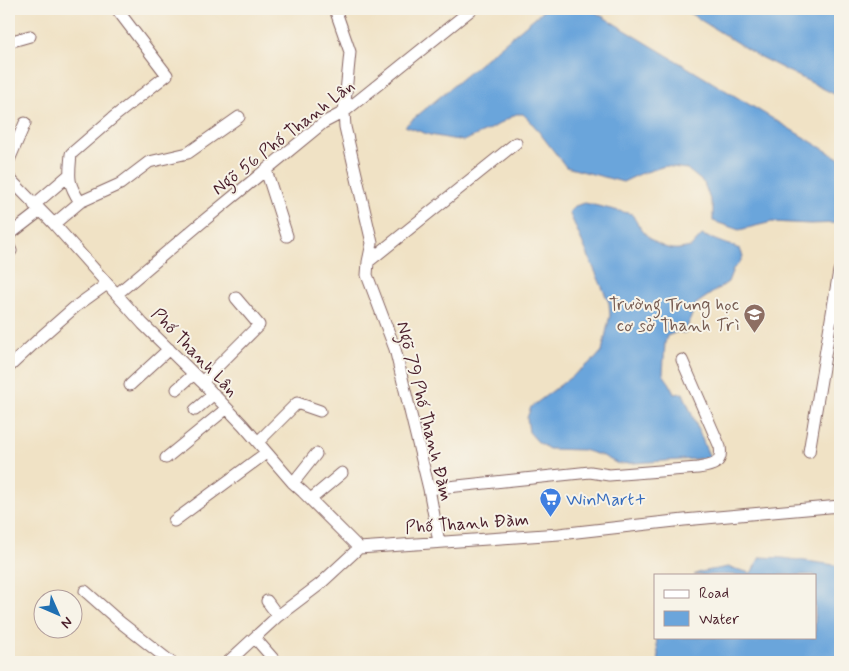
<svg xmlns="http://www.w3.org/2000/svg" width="849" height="671" font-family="Mynerve,sans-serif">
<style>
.water{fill:#6ba5db;stroke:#5a6283}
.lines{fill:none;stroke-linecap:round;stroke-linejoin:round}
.minor-casing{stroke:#846361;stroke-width:13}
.minor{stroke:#fff;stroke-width:11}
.labels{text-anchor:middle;stroke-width:4;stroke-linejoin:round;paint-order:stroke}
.street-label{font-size:18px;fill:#4a1f2b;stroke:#f7f3e8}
.education-label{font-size:18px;fill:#785e54;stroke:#f7f3e8;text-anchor:end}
.shop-label{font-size:18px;fill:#366cbe;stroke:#f7f3e8;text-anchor:start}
</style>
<rect width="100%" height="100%" fill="#f7f3e8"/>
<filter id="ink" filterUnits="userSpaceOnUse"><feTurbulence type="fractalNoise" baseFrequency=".02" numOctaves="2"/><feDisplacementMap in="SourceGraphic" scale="10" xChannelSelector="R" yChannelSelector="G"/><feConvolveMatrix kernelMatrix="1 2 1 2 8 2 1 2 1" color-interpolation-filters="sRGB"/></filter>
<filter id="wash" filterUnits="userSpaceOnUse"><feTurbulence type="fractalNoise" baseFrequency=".0096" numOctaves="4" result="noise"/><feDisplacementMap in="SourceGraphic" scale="20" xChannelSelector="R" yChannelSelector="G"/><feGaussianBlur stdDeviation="1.12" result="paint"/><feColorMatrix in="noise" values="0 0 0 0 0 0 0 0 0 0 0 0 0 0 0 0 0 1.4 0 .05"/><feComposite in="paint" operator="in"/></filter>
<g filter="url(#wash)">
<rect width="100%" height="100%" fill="#f0e2c5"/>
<!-- water -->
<path class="water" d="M545,9H590L840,159V223L810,224L772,222L739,230L713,221V208L704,183L687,169L665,166L640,174L623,182L566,167L532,123L523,114H516L489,130L463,141L430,135L405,126Z
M683,9H840V97L758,56Z
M585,203L632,214C640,230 653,246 672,249C678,250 685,248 691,247L702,235L740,249L743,256L740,262L733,269L728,282L696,304L685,333L677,332L667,336L665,343L663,374L670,384L674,394L683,393L710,458L618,464L603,456L583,450L549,449L538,442L529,432L527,418L531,407L595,359L602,351L610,315L609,303L569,212L575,206Z
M760,557L783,558L835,565L840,567V662H659L656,637H815V575H694L700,572L728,567L751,573Z"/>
</g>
<g filter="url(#ink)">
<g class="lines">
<defs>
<path id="minor" d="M335,9L350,52L344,112L345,127L372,243L368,262L367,275L395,349L429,489L439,542
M9,42L30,36
M9,160L25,123
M266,170L287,236
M9,178L54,224L143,324L202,382L243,425L293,483L303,492L359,548
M80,202C67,182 69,177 71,154L115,116L167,75L119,12L122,9
M34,205L69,175
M54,224L80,202L120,184L149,162L188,153L239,117
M9,235L40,211
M9,247L11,251
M368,262L516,143
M117,294L201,223L323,123L344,112L472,9
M9,367L42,336L75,307L107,284
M202,382L259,325L236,298
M130,385L169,349
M177,389L194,374
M195,410L214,394
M258,442L297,403L320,411
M809,452L839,271L840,272
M166,458L226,409
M293,483L316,454
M429,489L590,472L609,475L698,468C712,466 723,464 720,447L682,360
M311,499L342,473
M174,521L266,453
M85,591L120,622L171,662
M267,601L278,616
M255,638L276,662
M228,662L278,616L319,585L359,548L559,534L684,520L840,506"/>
</defs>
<!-- minor casing -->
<use href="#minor" class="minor-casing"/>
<!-- minor -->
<use href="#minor" class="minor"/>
</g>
</g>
<!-- icons -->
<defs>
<symbol id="school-pin" viewBox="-11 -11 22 30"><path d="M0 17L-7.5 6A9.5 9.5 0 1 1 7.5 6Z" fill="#8d6e63" stroke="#f7f3e8"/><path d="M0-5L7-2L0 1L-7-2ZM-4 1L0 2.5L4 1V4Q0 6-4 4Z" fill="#fff"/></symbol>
<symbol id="supermarket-pin" viewBox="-11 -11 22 30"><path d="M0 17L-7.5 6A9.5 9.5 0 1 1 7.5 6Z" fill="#3f7fe0" stroke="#f7f3e8"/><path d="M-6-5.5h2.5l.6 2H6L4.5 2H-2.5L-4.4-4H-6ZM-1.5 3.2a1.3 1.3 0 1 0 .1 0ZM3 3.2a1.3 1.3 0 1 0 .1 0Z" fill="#fff"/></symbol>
</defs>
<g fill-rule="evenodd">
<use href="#school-pin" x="742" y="302" width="25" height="34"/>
<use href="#supermarket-pin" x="538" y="486" width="25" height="34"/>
</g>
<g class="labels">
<!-- street labels -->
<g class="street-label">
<text transform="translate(283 137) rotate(-38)" y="6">Ngõ 56 Phố Thanh Lân</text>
<text transform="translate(195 352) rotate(46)" y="6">Phố Thanh Lân</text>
<text transform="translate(425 411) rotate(76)" y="6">Ngõ 79 Phố Thanh Đàm</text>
<text transform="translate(467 523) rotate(-4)" y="6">Phố Thanh Đàm</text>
</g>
<!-- education labels -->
<g class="education-label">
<text x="739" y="310">Trường Trung học<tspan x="739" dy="21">cơ sở Thanh Trì</tspan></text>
</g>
<!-- shop labels -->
<g class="shop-label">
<text x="566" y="505">WinMart+</text>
</g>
</g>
<!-- margin -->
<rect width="849" height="671" fill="none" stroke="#f7f3e8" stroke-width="30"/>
<!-- legend -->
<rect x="654" y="574" width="162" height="65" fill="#f7f3e8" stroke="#b29e9c"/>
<rect x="664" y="590" width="25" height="8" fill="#ffffff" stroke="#b29e9c"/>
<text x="699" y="598" font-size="15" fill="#4a1f2b">Road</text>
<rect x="664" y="611" width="25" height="15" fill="#6ba5db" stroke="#b29e9c"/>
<text x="699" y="624" font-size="15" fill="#4a1f2b">Water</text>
<!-- north arrow -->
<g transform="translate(58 614) rotate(135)"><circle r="24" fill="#f7f3e8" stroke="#b29e9c"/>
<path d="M0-4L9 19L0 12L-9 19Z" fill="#1f6fb2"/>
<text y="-8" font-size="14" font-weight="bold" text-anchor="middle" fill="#4a1f2b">N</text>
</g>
</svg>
